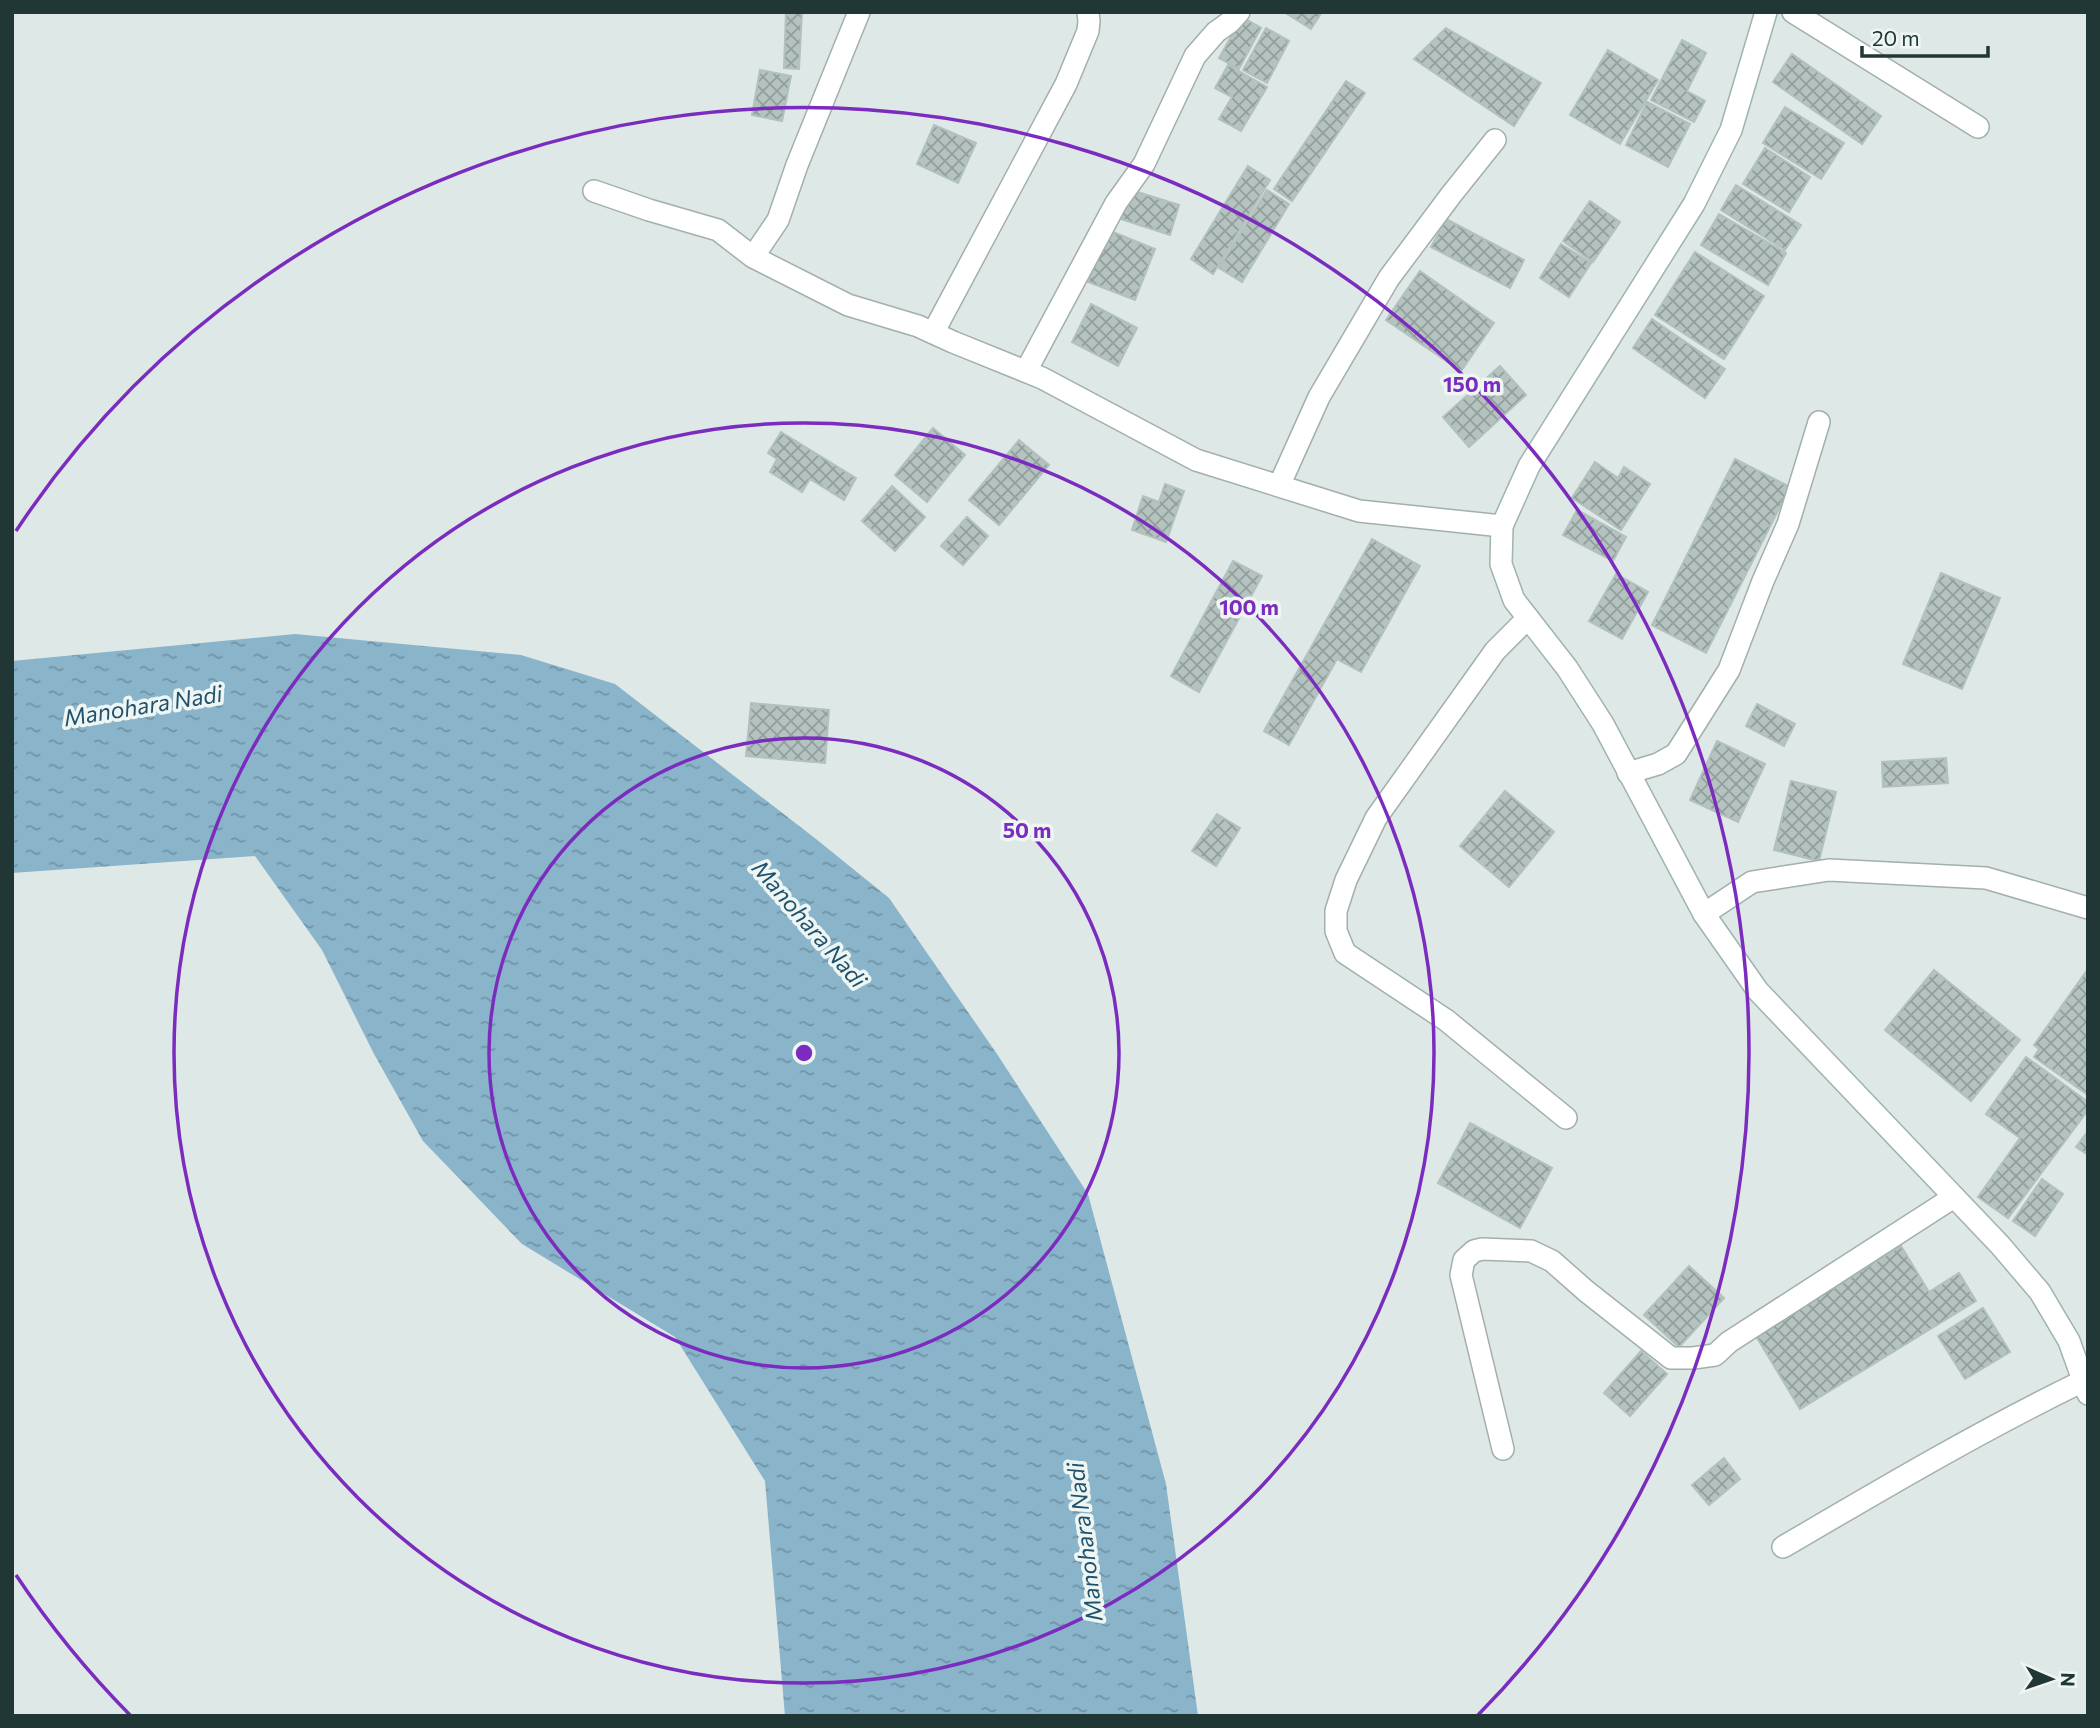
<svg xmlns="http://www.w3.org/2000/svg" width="2100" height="1728" font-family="Commissioner,sans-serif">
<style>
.water{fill:url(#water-ripples)}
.building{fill:url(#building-cross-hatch);stroke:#b2c1be;stroke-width:2}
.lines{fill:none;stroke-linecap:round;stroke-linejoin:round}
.lane-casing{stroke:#a2afad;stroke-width:24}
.street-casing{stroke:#a2afad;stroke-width:24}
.secondary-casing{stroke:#9fb3b0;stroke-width:24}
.lane{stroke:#fff;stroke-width:21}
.street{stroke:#fff;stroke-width:21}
.secondary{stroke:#fff;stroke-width:21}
.ring{fill:none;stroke:#7b2cbf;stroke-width:3.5}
.labels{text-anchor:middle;stroke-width:7;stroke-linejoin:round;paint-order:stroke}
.water-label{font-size:23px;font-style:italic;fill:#21526d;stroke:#eef6f3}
.centre{fill:#7b2cbf;stroke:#eef6f3;stroke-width:3.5}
.ring-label{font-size:21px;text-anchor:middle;font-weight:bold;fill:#7b2cbf;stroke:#eef6f3;stroke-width:7;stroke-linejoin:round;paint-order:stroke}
</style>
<defs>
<pattern id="water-ripples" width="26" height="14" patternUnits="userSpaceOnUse" patternTransform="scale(1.75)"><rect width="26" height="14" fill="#8ab4ca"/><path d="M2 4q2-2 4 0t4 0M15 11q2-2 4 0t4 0" fill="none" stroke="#7093a5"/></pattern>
<pattern id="building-cross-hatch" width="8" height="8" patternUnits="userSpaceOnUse" patternTransform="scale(1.75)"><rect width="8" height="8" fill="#b4c3bf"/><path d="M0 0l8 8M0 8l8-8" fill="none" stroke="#929f9c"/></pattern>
</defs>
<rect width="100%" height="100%" fill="#dee8e6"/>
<!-- water -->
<path class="water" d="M295,634L521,655L615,684L816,839L889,898L997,1054L1088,1194L1166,1484L1198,1716H785L765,1481L675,1337L522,1244L423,1141L374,1054L322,950L255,856L12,873V661Z"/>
<!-- building -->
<path class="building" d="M786,12H802L799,69L784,68Z
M1284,12H1322L1311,29Z
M1242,17L1261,28L1239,69L1219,58Z
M1266,28L1289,41L1267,83L1243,70Z
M1446,28L1541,83L1514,126L1414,59Z
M1682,40L1706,53L1687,91L1705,101L1694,122L1651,100Z
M1608,50L1658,80L1620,144L1570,115Z
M1792,54L1881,116L1862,144L1773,82Z
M1228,65L1267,87L1241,131L1219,119L1232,97L1215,88Z
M760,70L791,76L782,121L752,115Z
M1346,81L1365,93L1292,201L1274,189Z
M1647,102L1690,124L1668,167L1626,145Z
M1785,107L1844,143L1821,179L1763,143Z
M934,125L976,143L958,183L917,164Z
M1765,148L1810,177L1789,212L1743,184Z
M1248,166L1270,180L1213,274L1191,259Z
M1736,185L1801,225L1785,250L1721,210Z
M1128,189L1179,205L1170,235L1118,218Z
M1267,190L1289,204L1242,282L1219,268Z
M1590,201L1620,222L1593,262L1563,241Z
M1719,214L1786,253L1768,285L1701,245Z
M1446,219L1524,260L1510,288L1431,247Z
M1108,230L1155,249L1135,300L1088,282Z
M1561,244L1591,263L1569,297L1540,278Z
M1695,252L1764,296L1724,359L1655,315Z
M1420,271L1494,323L1461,371L1386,320Z
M1091,304L1137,328L1118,366L1072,342Z
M1652,319L1725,369L1705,398L1633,348Z
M1500,366L1526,395L1469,447L1443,417Z
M933,428L965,455L927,502L895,475Z
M781,432L856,478L844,500L810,479L802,492L770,472L777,459L768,453Z
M1019,440L1049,465L999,525L969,500Z
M1735,459L1790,487L1706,653L1652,625Z
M1595,462L1618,478L1624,467L1650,484L1621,530L1572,498Z
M1165,484L1184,491L1166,542L1132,530L1143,496L1159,502Z
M892,486L925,517L895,551L862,521Z
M1577,510L1626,537L1613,561L1563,535Z
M967,517L988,536L963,565L941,546Z
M1372,539L1420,566L1361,672L1337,659L1289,745L1264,731Z
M1233,561L1262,576L1199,692L1171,676Z
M1941,573L2000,598L1962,689L1903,664Z
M1616,574L1648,592L1622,639L1589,621Z
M751,703L829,710L825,763L746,756Z
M1757,704L1795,724L1784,746L1746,726Z
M1717,741L1765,764L1738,822L1690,800Z
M1946,758L1948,783L1883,787L1882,762Z
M1791,781L1836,792L1819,861L1774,850Z
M1505,791L1554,832L1509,887L1460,846Z
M1217,814L1240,828L1216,866L1192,851Z
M2088,969V1095L2034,1057L2039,1049L2034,1045Z
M1934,970L2020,1040L1971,1101L1885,1030Z
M2026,1057L2088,1102V1110L2008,1218L1978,1197L2020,1138L1986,1114Z
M1470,1123L1552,1168L1520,1228L1438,1183Z
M2088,1131V1155L2076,1147Z
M2042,1179L2063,1194L2035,1236L2013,1221Z
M1901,1246L1929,1292L1959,1273L1976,1301L1800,1409L1756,1336Z
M1689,1266L1724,1298L1679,1347L1644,1315Z
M1983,1308L2010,1352L1965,1379L1938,1336Z
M1641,1351L1667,1374L1630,1416L1604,1393Z
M1724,1458L1740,1479L1709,1505L1692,1485Z"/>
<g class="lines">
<defs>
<path id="lane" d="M1528,618L1495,651L1376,818L1346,880L1336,911V931L1345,953L1446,1020L1566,1118
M1628,773L1658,764L1676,754L1729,670L1763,581L1788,524L1819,422
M1503,1449L1461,1275L1464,1260L1474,1251L1482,1249L1531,1251L1552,1261L1586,1291L1671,1358H1693L1715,1355L1729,1342L1954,1197
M1783,1547C1882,1489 1980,1431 2083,1381"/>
<path id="street" d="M1793,12L1978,127
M594,191L649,210L718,230L753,257L848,305L918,326L953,342L1042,378L1196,460L1359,511L1502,526
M753,257L778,220L797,165L859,12
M933,333L1066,84L1088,31L1089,21L1088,12
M1026,371L1116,203L1144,164L1195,56L1216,32L1230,22L1239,12
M1279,486L1319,397L1389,278L1451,195L1495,140
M1704,914L1752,882L1829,870L1986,878L2088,908"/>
<path id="secondary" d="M1766,12L1731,130L1694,204L1529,466L1502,526L1501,564L1514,600L1567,668L1603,724L1704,914L1758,991L2000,1245L2040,1292L2069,1341L2088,1394"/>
</defs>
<!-- lane casing -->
<use href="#lane" class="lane-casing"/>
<!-- street casing -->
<use href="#street" class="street-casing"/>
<!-- secondary casing -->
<use href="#secondary" class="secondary-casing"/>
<!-- lane -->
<use href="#lane" class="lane"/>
<!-- street -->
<use href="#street" class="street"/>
<!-- secondary -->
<use href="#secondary" class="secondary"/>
</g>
<!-- distance rings -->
<g class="ring">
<circle cx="804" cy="1053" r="315"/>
<circle cx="804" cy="1053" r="630"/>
<path d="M130 1715A945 945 0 0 1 16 1575M16 531A945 945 0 1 1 1478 1715"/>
</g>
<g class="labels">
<!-- water labels -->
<g class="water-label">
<text transform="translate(143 706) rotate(-9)" y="8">Manohara Nadi</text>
<text transform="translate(809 924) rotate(49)" y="8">Manohara Nadi</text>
<text transform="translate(1085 1542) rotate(-97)" y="8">Manohara Nadi</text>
</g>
</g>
<circle cx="804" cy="1053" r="10" class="centre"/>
<g class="ring-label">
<text x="1472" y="392">150 m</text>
<text x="1249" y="615">100 m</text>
<text x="1027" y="838">50 m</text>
</g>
<!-- border -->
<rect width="2100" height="1728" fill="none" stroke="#213735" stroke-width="28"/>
<!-- north arrow -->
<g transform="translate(2051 1679) rotate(92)" stroke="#eef6f3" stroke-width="5" paint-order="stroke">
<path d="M0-5L12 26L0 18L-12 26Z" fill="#213735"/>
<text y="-10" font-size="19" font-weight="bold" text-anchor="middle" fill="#213735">N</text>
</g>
<!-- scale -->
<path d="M1862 46v10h126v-10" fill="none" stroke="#213735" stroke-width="3.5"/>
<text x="1872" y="46" font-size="21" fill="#213735" stroke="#eef6f3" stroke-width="5" paint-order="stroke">20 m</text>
</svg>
